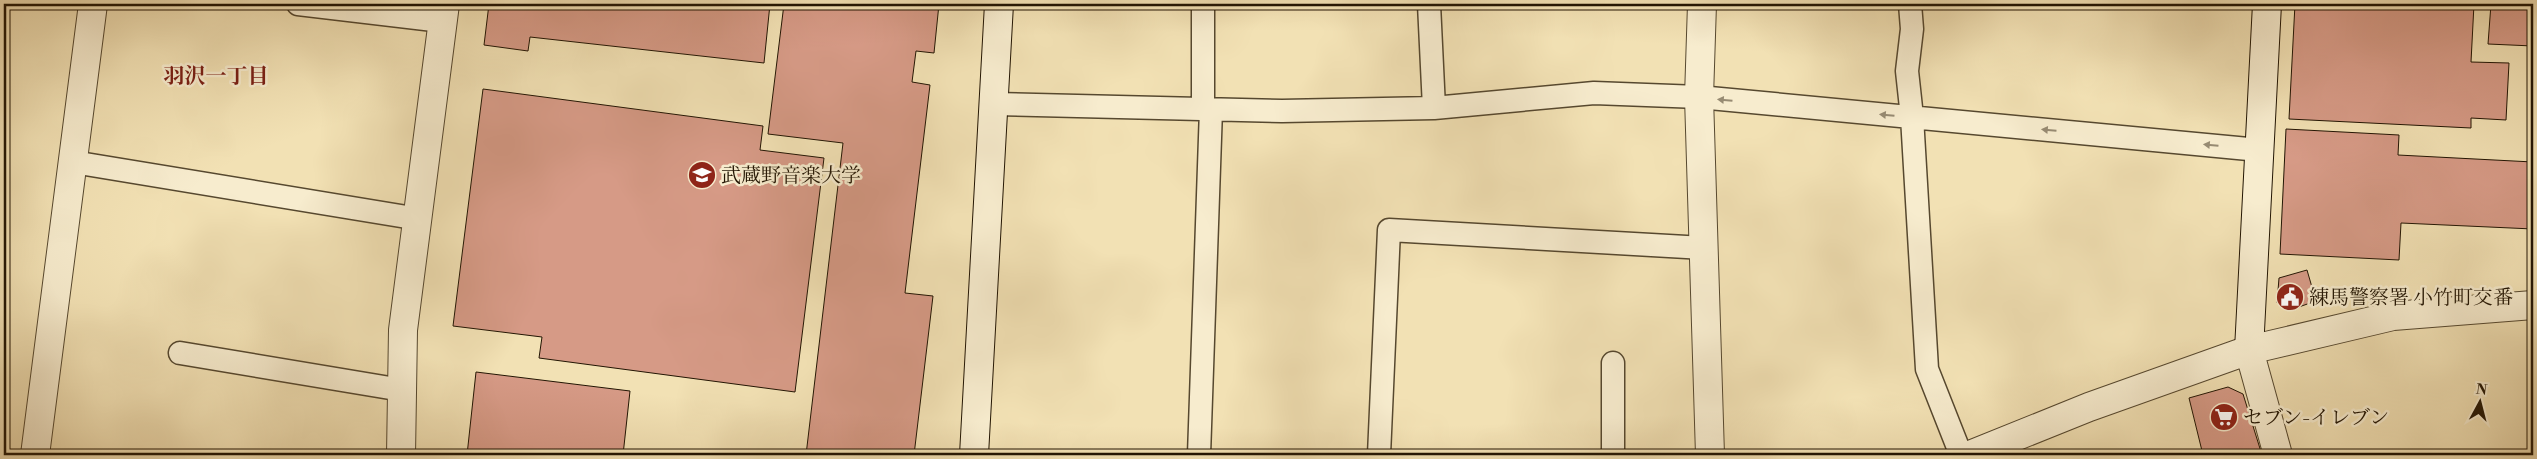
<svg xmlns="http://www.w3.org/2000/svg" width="2537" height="459" font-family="'Libre Bodoni','Noto Serif JP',serif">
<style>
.building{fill:#d69a86;stroke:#221503}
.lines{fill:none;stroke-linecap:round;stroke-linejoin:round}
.lane-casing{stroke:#56482f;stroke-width:25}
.street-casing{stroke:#56482f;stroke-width:30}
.secondary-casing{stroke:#221503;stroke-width:30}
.lane{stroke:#f7ecce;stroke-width:22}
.street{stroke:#f7ecce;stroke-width:28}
.secondary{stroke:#f7ecce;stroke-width:28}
.oneway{fill:#978b73}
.labels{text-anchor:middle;stroke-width:5;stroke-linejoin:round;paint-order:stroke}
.poi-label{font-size:20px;fill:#221503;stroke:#f7ecce;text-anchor:start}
.neighbourhood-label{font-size:21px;font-weight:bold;fill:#7a1f14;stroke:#f7ecce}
</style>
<rect width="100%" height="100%" fill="#f2e1b4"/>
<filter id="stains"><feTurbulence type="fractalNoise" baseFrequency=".004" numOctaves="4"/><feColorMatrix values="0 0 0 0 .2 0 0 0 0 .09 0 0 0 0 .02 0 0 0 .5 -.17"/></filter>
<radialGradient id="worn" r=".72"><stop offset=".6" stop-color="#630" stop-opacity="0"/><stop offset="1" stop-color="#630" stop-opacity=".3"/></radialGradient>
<!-- building -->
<path class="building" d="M489,4H770L764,63L530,37L528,51L484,45Z
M784,4H939L934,53L916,51L912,82L930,85L905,293L933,296L914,455H806L843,143L768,134Z
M2295,4H2474L2471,62L2509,63L2506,120L2471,118V128L2289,119Z
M2491,4H2533V46L2488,44Z
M483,89L763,126L760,150L824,158L795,392L539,358L542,337L453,326Z
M2286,129L2399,135L2398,155L2533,162V229L2401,223L2399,260L2280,254Z
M2307,270L2316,301L2293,309L2277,303L2279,278Z
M476,372L630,391L623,455H467Z
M2228,387L2243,394L2262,455H2203L2189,398Z"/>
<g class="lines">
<defs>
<path id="lane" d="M298,4L442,21
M1203,4V109
M1429,4L1434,108
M1910,4L1912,29L1907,71L1912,117L1927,369L1961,455
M994,104L1282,111L1434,108L1594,93L1699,97L2259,150
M73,162L419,219
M180,353L402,390
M1613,363V455
M1199,455L1211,109
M1379,455L1389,230L1704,248"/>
<path id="street" d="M1702,4L1699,97L1710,455
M2249,350L2278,455
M35,455L93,4
M401,455L403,330L445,4
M1970,455L2089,407L2249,350L2393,316L2533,305"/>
<path id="secondary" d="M2249,350L2267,4
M974,455L999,4"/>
</defs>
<!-- lane casing -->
<use href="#lane" class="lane-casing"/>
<!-- street casing -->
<use href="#street" class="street-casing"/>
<!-- secondary casing -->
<use href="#secondary" class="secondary-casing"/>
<!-- lane -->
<use href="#lane" class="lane"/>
<!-- street -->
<use href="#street" class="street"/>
<!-- secondary -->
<use href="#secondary" class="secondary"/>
</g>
<!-- one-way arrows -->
<defs><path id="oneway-solid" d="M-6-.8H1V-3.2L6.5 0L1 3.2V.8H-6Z" transform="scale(1.25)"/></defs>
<g class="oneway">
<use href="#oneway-solid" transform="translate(1725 100) rotate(-175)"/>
<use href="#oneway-solid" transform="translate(1887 115) rotate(-175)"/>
<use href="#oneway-solid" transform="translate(2049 130) rotate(-175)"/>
<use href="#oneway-solid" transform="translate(2211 145) rotate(-175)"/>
</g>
<!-- icons -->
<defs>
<symbol id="university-disc" viewBox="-11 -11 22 22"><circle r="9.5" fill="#8f2418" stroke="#f7ecce"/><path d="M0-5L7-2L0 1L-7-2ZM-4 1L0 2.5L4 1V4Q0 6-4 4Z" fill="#fff"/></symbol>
<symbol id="civic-disc" viewBox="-11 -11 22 22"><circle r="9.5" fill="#8f2418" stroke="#f7ecce"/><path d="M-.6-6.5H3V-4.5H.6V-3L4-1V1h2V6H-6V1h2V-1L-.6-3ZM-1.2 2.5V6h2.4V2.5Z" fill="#fff"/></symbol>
<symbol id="supermarket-disc" viewBox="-11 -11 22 22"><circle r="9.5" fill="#8f2418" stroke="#f7ecce"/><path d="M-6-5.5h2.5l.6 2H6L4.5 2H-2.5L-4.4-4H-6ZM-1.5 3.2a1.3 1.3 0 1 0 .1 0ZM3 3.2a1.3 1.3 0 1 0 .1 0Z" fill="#fff"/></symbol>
</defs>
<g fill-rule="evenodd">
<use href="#university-disc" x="686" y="159" width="32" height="32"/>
<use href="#civic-disc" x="2274" y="281" width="32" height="32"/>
<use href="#supermarket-disc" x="2208" y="401" width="32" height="32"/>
</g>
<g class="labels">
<!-- poi labels -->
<g class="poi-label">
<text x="721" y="182">武蔵野音楽大学</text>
<text x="2309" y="304">練馬警察署 小竹町交番</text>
<text x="2243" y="424">セブン-イレブン</text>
</g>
<!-- neighbourhood labels -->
<g class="neighbourhood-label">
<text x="216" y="83">羽沢一丁目</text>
</g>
</g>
<!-- margin -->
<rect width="2537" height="459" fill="none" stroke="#f2e1b4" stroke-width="20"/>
<rect x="5" y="5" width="2527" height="449" fill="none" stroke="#221503" stroke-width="2.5"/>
<rect x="10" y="10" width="2517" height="439" fill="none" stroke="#221503"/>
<!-- north arrow -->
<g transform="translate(2480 402) rotate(7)" stroke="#f7ecce" stroke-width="4" paint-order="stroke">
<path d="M0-4L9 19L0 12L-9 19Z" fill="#221503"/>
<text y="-8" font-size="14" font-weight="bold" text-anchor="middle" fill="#221503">N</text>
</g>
<rect width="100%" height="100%" filter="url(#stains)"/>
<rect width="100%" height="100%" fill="url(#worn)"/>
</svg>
